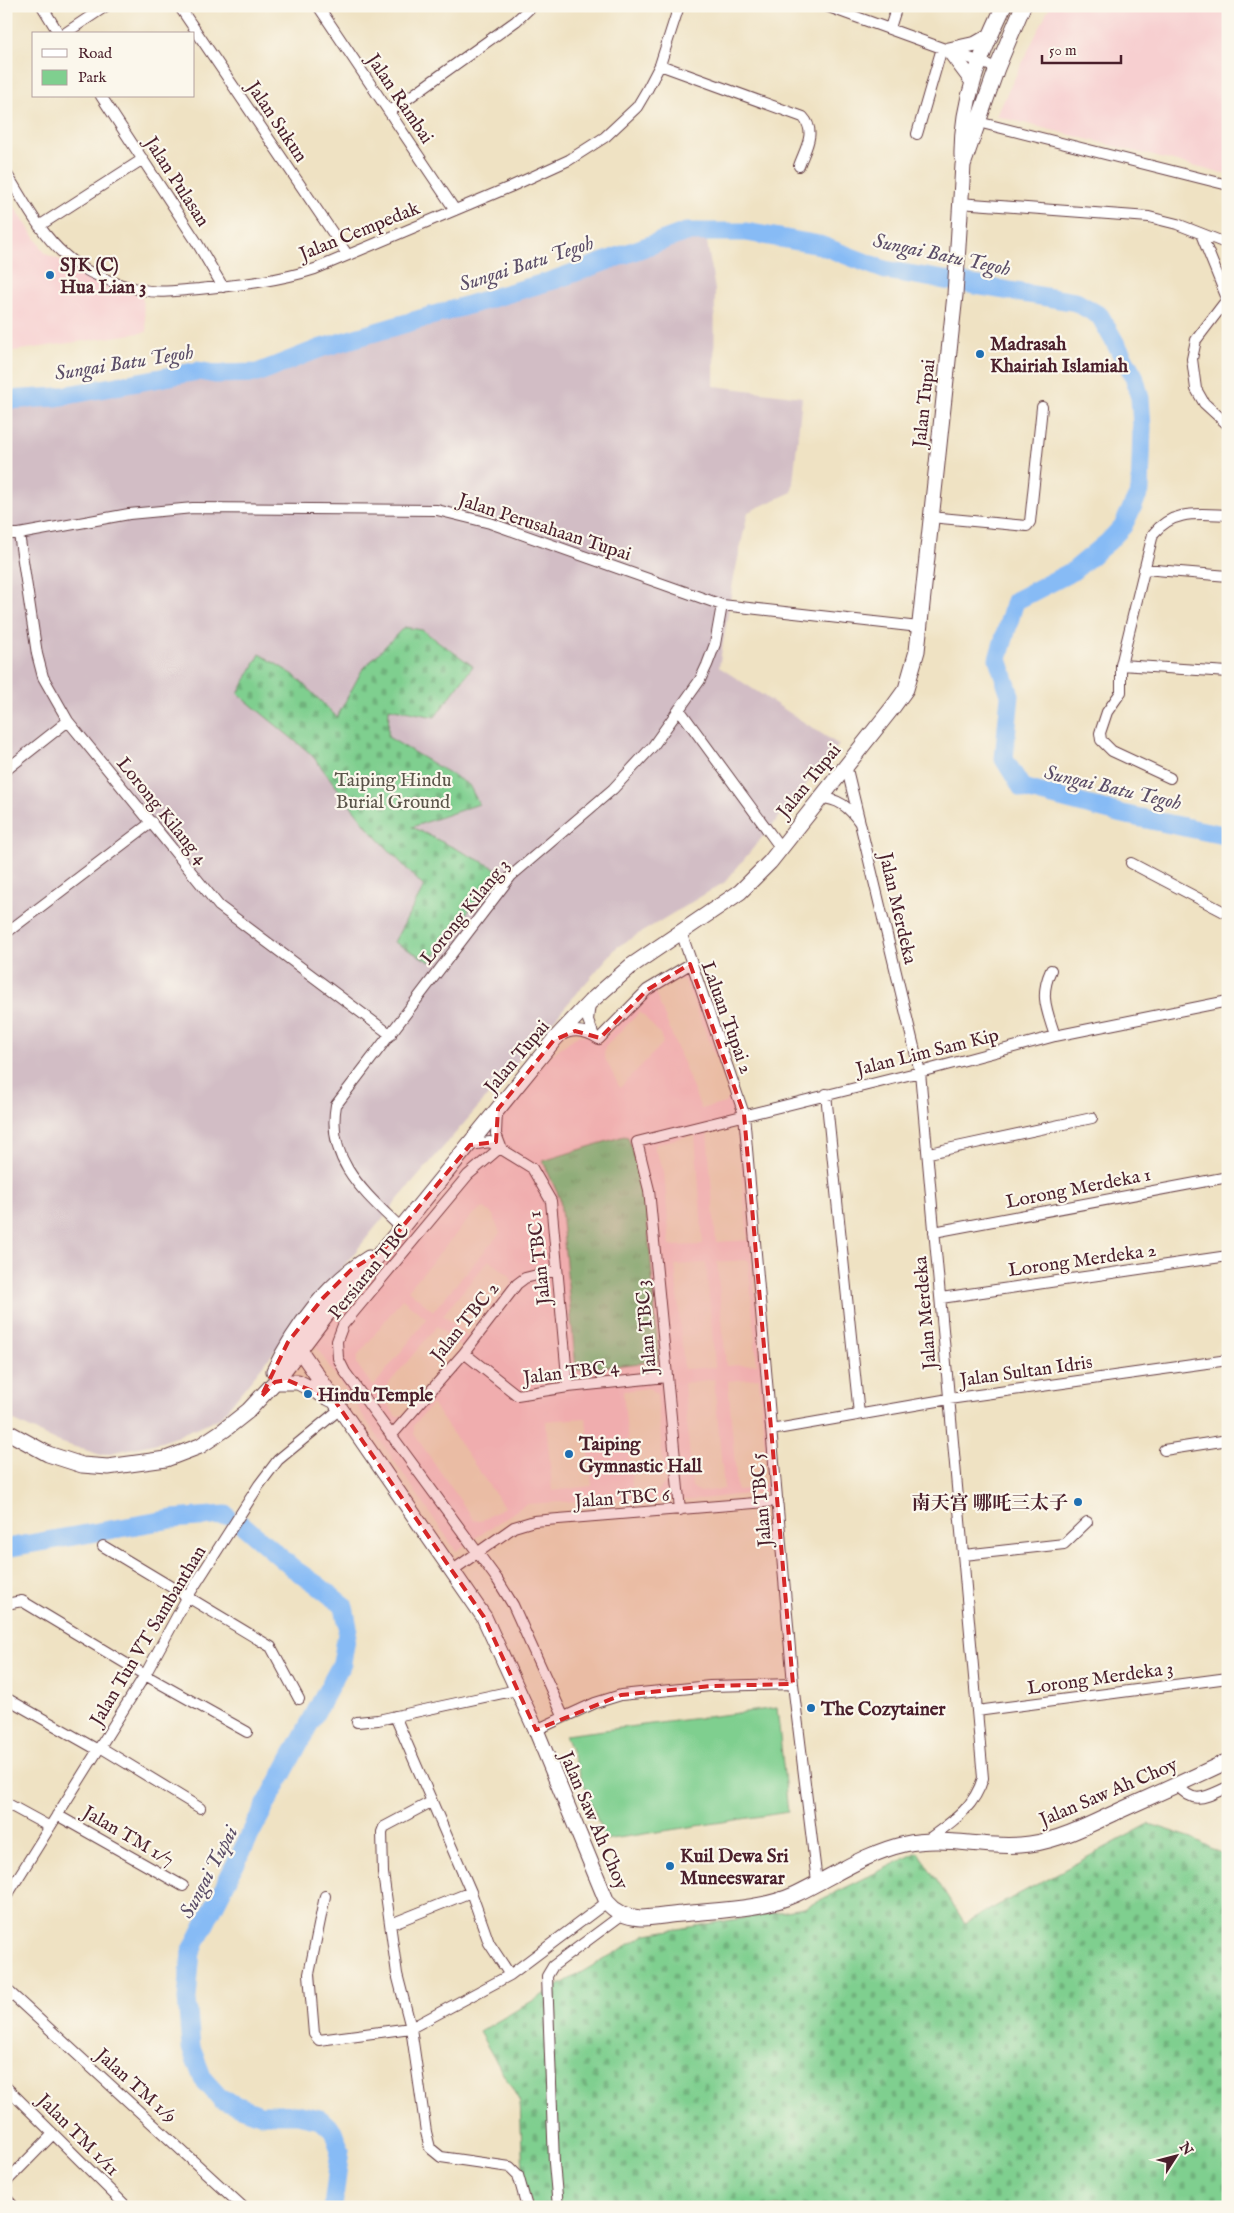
<svg xmlns="http://www.w3.org/2000/svg" width="1234" height="2213" font-family="'IM FELL English','Noto Serif SC',serif">
<style>
.built{fill:#f7cfd0;fill-rule:evenodd}
.industrial{fill:#d2bdc5}
.grass{fill:url(#grass-tufts);stroke:#64775d}
.cemetery{fill:url(#cemetery-stones);stroke:#64775d}
.park{fill:#7fcf8f;stroke:#64775d}
.lines{fill:none;stroke-linecap:round;stroke-linejoin:round}
.river{stroke:#87bbf5;stroke-width:19}
.street-casing{stroke:#633c42;stroke-width:12}
.secondary-casing{stroke:#633c42;stroke-width:17}
.street{stroke:#fff;stroke-width:10}
.secondary{stroke:#fff;stroke-width:15}
.marked{fill:#d62828;fill-opacity:0.2;stroke:#d62828;stroke-width:4;stroke-dasharray:10 6;stroke-linejoin:round}
.poi-dot{fill:#1f6fb2;stroke:#fbf7ec;stroke-width:2}
.labels{text-anchor:middle;stroke-width:4.5;stroke-linejoin:round;paint-order:stroke}
.street-label{font-size:19px;fill:#4a1f2b;stroke:#fbf7ec}
.poi-label{font-size:19px;font-weight:bold;fill:#4a1f2b;stroke:#fbf7ec;text-anchor:start}
.park-label{font-size:19px;fill:#5a5449;stroke:#fbf7ec}
.water-label{font-size:20px;font-style:italic;fill:#5c4e68;stroke:#fbf7ec}
</style>
<defs>
<pattern id="grass-tufts" width="24" height="20" patternUnits="userSpaceOnUse" patternTransform="scale(1.25)"><rect width="24" height="20" fill="#7fcf8f"/><path d="M3 7l-1-3M5 7V3M7 7l1-3M15 17l-1-3M17 17v-4M19 17l1-3" fill="none" stroke="#6fb17c"/></pattern>
<pattern id="cemetery-stones" width="16" height="16" patternUnits="userSpaceOnUse" patternTransform="scale(1.25)"><rect width="16" height="16" fill="#7fcf8f"/><path d="M2 7V4a2 2 0 0 1 4 0v3zM10 15v-3a2 2 0 0 1 4 0v3z" fill="#6fb17c"/></pattern>
</defs>
<rect width="100%" height="100%" fill="#fbf7ec"/>
<filter id="ink" filterUnits="userSpaceOnUse"><feTurbulence type="fractalNoise" baseFrequency=".02" numOctaves="2"/><feDisplacementMap in="SourceGraphic" scale="10" xChannelSelector="R" yChannelSelector="G"/><feConvolveMatrix kernelMatrix="1 2 1 2 8 2 1 2 1" color-interpolation-filters="sRGB"/></filter>
<filter id="wash" filterUnits="userSpaceOnUse"><feTurbulence type="fractalNoise" baseFrequency=".0096" numOctaves="4" result="noise"/><feDisplacementMap in="SourceGraphic" scale="20" xChannelSelector="R" yChannelSelector="G"/><feGaussianBlur stdDeviation="1.12" result="paint"/><feColorMatrix in="noise" values="0 0 0 0 0 0 0 0 0 0 0 0 0 0 0 0 0 1.4 0 .05"/><feComposite in="paint" operator="in"/></filter>
<g filter="url(#wash)">
<rect width="100%" height="100%" fill="#efe2c3"/>
<!-- built -->
<path class="built" d="M1050,6H1228V175L996,116Z
M6,194L46,254L142,295L147,332L6,352Z
M687,969L736,1098L739,1114L773,1491L692,1500L630,1498L526,1504L456,1551L312,1341L552,1054L578,1035H590L599,1044L644,995ZM677,979L685,981L731,1094L725,1103L701,1109L655,992ZM640,1012L660,1034L663,1043L620,1088L604,1056L605,1047ZM731,1125L738,1131L748,1240L716,1242L707,1131ZM695,1134L703,1245L670,1246L664,1171L654,1148L656,1144ZM484,1208L493,1215L500,1233L433,1311L408,1290L473,1214ZM489,1260L510,1276L512,1283L468,1336L443,1315ZM748,1260L757,1364L726,1366L717,1262ZM706,1263L715,1367L684,1369L675,1265ZM402,1299L427,1319L373,1387L357,1364V1357ZM437,1326L463,1348L407,1414L396,1417L381,1393ZM759,1378L768,1481L761,1488L737,1490L728,1381ZM714,1379L724,1489L700,1492L692,1487L684,1383ZM649,1388L657,1394L665,1483L657,1492L633,1495L623,1391ZM432,1404L504,1507L481,1521L474,1520L414,1434V1425ZM586,1418L592,1486L552,1491L546,1421Z"/>
<!-- industrial -->
<path class="industrial" d="M705,230L715,290L714,386L802,397L792,492L748,512L733,582L719,667L839,745L725,882L617,947L400,1197L220,1418L162,1442L101,1455L56,1441L6,1417V401L57,397L215,374L257,373Z"/>
<!-- grass -->
<path class="grass" d="M624,1136L628,1137L645,1190L659,1361L576,1370L560,1199L543,1161Z"/>
<!-- cemetery -->
<path class="cemetery" d="M404,627L422,630L473,666L435,717L389,708L388,737L469,785L479,804L412,827L499,870L430,962L394,942L424,887L369,829L311,754L238,694L260,654L294,675L337,717L362,670Z
M1149,1824L1192,1838L1228,1857V2207H532L523,2174L520,2102L479,2032L647,1934L804,1908L918,1852L965,1923Z"/>
<!-- park -->
<path class="park" d="M777,1708L788,1812L605,1840L565,1735Z"/>
<g class="lines">
<!-- river -->
<path class="river" d="M6,400L57,397L198,371L215,374L257,373L321,348L554,280L686,232H746L820,245L885,270L1076,302L1100,316L1134,376L1140,398L1142,427L1140,491L1123,526L1108,542L1073,571L1015,601L998,659L1010,695L1004,759L1022,788L1122,814L1228,836
M244,1526L294,1569L316,1584L344,1606L348,1627L342,1663L254,1827L191,1952L187,1999L191,2048L203,2079L222,2100L260,2114H297L320,2119L333,2131L340,2150L333,2207
M6,1548L172,1519L226,1515"/>
</g>
</g>
<g filter="url(#ink)">
<g class="lines">
<defs>
<path id="street" d="M42,6L59,34
M179,6L347,254
M318,6L455,210
M826,6L997,68
M890,28L897,6
M64,34L106,6
M660,65L803,117C817,132 805,149 799,166
M101,96L196,241L223,287
M389,112L516,21L532,6
M978,122L1228,185
M917,134L942,48
M6,173C24,201 39,232 64,254C84,273 116,285 143,290C161,294 181,290 199,289C239,285 278,281 315,269L510,187L569,160L605,137L637,107L647,90L660,65L679,6
M959,203L1149,217L1177,224L1228,244
M39,226L143,159
M1201,234L1226,296L1225,302L1196,340L1192,359L1196,389L1204,403L1228,425
M930,517L1027,526L1030,522L1042,407
M6,534H19L129,514L193,508L437,510L490,523L722,605L919,627
M19,534L37,654L43,677L68,721L219,906L391,1035
M1144,569L1228,576
M1121,665L1228,672
M679,709L780,847
M846,765L920,1072L983,1778C974,1809 950,1823 926,1841
M6,770L68,721
M1170,778L1112,751L1101,740L1100,733L1107,712L1121,692V665L1153,534C1173,509 1199,514 1228,515
M819,798C838,798 849,807 860,823
M1131,863L1228,914
M681,932L744,1114L793,1684L817,1882
M6,933L152,822
M1051,970C1039,996 1047,1010 1055,1036
M590,1003L588,1020L594,1036
M560,1036C573,1028 587,1031 599,1039L647,990L690,964
M826,1094L859,1414
M497,1111L496,1134L501,1147
M470,1145L490,1142L532,1168L551,1201L568,1387
M501,1147L468,1175L343,1325L337,1341L338,1358L345,1372L497,1579L513,1605L563,1716
M929,1153L1092,1118
M401,1228C364,1192 326,1161 336,1105L511,876L613,789L653,746L700,680L707,665L715,644L722,605
M934,1232L1228,1177
M941,1298L1228,1256
M464,1353L517,1395L568,1387L667,1377
M771,1430L949,1399L1228,1360
M391,1436L464,1353L517,1284L525,1278L557,1270
M1164,1450L1228,1440
M680,1510L649,1190L637,1142L920,1072L1055,1036L1228,1001
M103,1546L271,1647L299,1699
M964,1555L1064,1544L1087,1522
M453,1570L514,1527L534,1521L778,1501
M6,1604L22,1601L145,1675L247,1732
M6,1698L98,1750
M977,1711L1228,1678
M395,1716L471,1892L489,1943L510,1975
M357,1722L378,1720L517,1690
M536,1730L595,1703L621,1695L710,1686L793,1684
M100,1747L200,1808
M1177,1785C1195,1806 1205,1797 1228,1787
M431,1802L384,1827L382,1832L383,1873L397,1974L411,2028L426,2132L430,2148L441,2157L510,2167L518,2175L527,2207
M6,1803L50,1827
M57,1815L183,1886
M325,1896L309,1974L314,2034L319,2040L411,2028L510,1975L607,1902
M6,1897L145,1675L188,1596L259,1485L278,1460L340,1409
M391,1924L471,1892
M6,1989L243,2207
M6,2087L127,2207
M6,2182L53,2134
M6,2198L14,2207
M558,2207L554,2163L547,1976L553,1966L623,1914"/>
<path id="secondary" d="M973,82L949,50L976,44L990,36
M962,156C961,102 981,54 1004,6
M299,1349L484,1617L536,1730L607,1902C615,1912 626,1917 640,1918C653,1918 668,1915 681,1914C718,1910 761,1910 796,1894C832,1877 865,1853 905,1844C946,1835 989,1850 1030,1844C1061,1840 1093,1823 1121,1810C1157,1794 1192,1778 1228,1761
M274,1371C295,1328 327,1284 369,1258
M275,1382H298L331,1399
M6,1431L48,1454L82,1465L108,1467L166,1459L200,1446L224,1430L248,1411L275,1382L326,1315L384,1249L554,1040L590,1002L631,966L740,892L770,862L893,707L906,689L917,651L955,295L963,165L997,68L1023,6"/>
</defs>
<!-- street casing -->
<use href="#street" class="street-casing"/>
<!-- secondary casing -->
<use href="#secondary" class="secondary-casing"/>
<!-- street -->
<use href="#street" class="street"/>
<!-- secondary -->
<use href="#secondary" class="secondary"/>
</g>
</g>
<!-- marked area -->
<path class="marked" d="M690,964L744,1114L793,1684L710,1686L621,1695L536,1730L484,1617L335,1401L287,1380L275,1382L261,1397L288,1342L323,1298L351,1270L384,1249L470,1145L496,1142L498,1109L554,1040L575,1031L600,1038L647,990Z"/>
<!-- markers -->
<g class="poi-dot">
<circle cx="50" cy="275" r="5"/>
<circle cx="980" cy="354" r="5"/>
<circle cx="308" cy="1394" r="5"/>
<circle cx="569" cy="1454" r="5"/>
<circle cx="1078" cy="1502" r="5"/>
<circle cx="811" cy="1708" r="5"/>
<circle cx="670" cy="1866" r="5"/>
</g>
<g class="labels">
<!-- street labels -->
<g class="street-label">
<text transform="translate(401 98) rotate(56)" y="7">Jalan Rambai</text>
<text transform="translate(278 121) rotate(56)" y="7">Jalan Sukun</text>
<text transform="translate(178 181) rotate(57)" y="7">Jalan Pulasan</text>
<text transform="translate(359 230) rotate(-22)" y="7">Jalan Cempedak</text>
<text transform="translate(923 403) rotate(-84)" y="7">Jalan Tupai</text>
<text transform="translate(545 526) rotate(18)" y="7">Jalan Perusahaan Tupai</text>
<text transform="translate(808 780) rotate(-51)" y="7">Jalan Tupai</text>
<text transform="translate(163 810) rotate(51)" y="7">Lorong Kilang 4</text>
<text transform="translate(899 908) rotate(77)" y="7">Jalan Merdeka</text>
<text transform="translate(464 911) rotate(-51)" y="7">Lorong Kilang 3</text>
<text transform="translate(728 1017) rotate(70)" y="7">Laluan Tupai 2</text>
<text transform="translate(927 1051) rotate(-14)" y="7">Jalan Lim Sam Kip</text>
<text transform="translate(516 1056) rotate(-50)" y="7">Jalan Tupai</text>
<text transform="translate(1078 1187) rotate(-11)" y="7">Lorong Merdeka 1</text>
<text transform="translate(538 1258) rotate(-96)" y="7">Jalan TBC 1</text>
<text transform="translate(1082 1259) rotate(-8)" y="7">Lorong Merdeka 2</text>
<text transform="translate(368 1271) rotate(-51)" y="7">Persiaran TBC</text>
<text transform="translate(924 1313) rotate(-95)" y="7">Jalan Merdeka</text>
<text transform="translate(464 1321) rotate(-51)" y="7">Jalan TBC 2</text>
<text transform="translate(645 1327) rotate(-95)" y="7">Jalan TBC 3</text>
<text transform="translate(1026 1370) rotate(-8)" y="7">Jalan Sultan Idris</text>
<text transform="translate(571 1371) rotate(-7)" y="7">Jalan TBC 4</text>
<text transform="translate(622 1497) rotate(-4)" y="7">Jalan TBC 6</text>
<text transform="translate(760 1500) rotate(-95)" y="7">Jalan TBC 5</text>
<text transform="translate(147 1635) rotate(-59)" y="7">Jalan Tun VT Sambanthan</text>
<text transform="translate(1100 1677) rotate(-8)" y="7">Lorong Merdeka 3</text>
<text transform="translate(1108 1791) rotate(-23)" y="7">Jalan Saw Ah Choy</text>
<text transform="translate(595 1820) rotate(67)" y="7">Jalan Saw Ah Choy</text>
<text transform="translate(129 1835) rotate(30)" y="7">Jalan TM 1/7</text>
<text transform="translate(137 2085) rotate(42)" y="7">Jalan TM 1/9</text>
<text transform="translate(79 2134) rotate(45)" y="7">Jalan TM 1/11</text>
</g>
<!-- poi labels -->
<g class="poi-label">
<text x="60" y="271">SJK (C)<tspan x="60" dy="22">Hua Lian 3</tspan></text>
<text x="990" y="350">Madrasah<tspan x="990" dy="22">Khairiah Islamiah</tspan></text>
<text x="318" y="1401">Hindu Temple</text>
<text x="579" y="1450">Taiping<tspan x="579" dy="22">Gymnastic Hall</tspan></text>
<text x="1068" y="1509" text-anchor="end">南天宫 哪吒三太子</text>
<text x="821" y="1715">The Cozytainer</text>
<text x="680" y="1862">Kuil Dewa Sri<tspan x="680" dy="22">Muneeswarar</tspan></text>
</g>
<!-- park labels -->
<g class="park-label">
<text x="393" y="786">Taiping Hindu<tspan x="393" dy="22">Burial Ground</tspan></text>
</g>
<!-- water labels -->
<g class="water-label">
<text transform="translate(942 254) rotate(12)" y="7">Sungai Batu Tegoh</text>
<text transform="translate(526 263) rotate(-18)" y="7">Sungai Batu Tegoh</text>
<text transform="translate(124 362) rotate(-9)" y="7">Sungai Batu Tegoh</text>
<text transform="translate(1113 787) rotate(13)" y="7">Sungai Batu Tegoh</text>
<text transform="translate(208 1872) rotate(-62)" y="7">Sungai Tupai</text>
</g>
</g>
<!-- margin -->
<rect width="1234" height="2213" fill="none" stroke="#fbf7ec" stroke-width="25"/>
<!-- legend -->
<rect x="32" y="32" width="162" height="65" fill="#fbf7ec" stroke="#b4a19f"/>
<rect x="42" y="49" width="25" height="8" fill="#ffffff" stroke="#b4a19f"/>
<text x="78" y="58" font-size="15" fill="#4a1f2b">Road</text>
<rect x="42" y="70" width="25" height="15" fill="#7fcf8f" stroke="#b4a19f"/>
<text x="78" y="82" font-size="15" fill="#4a1f2b">Park</text>
<!-- north arrow -->
<g transform="translate(1176 2156) rotate(54)" stroke="#fbf7ec" stroke-width="4" paint-order="stroke">
<path d="M0-4L9 19L0 12L-9 19Z" fill="#4a1f2b"/>
<text y="-8" font-size="14" font-weight="bold" text-anchor="middle" fill="#4a1f2b">N</text>
</g>
<!-- scale -->
<path d="M1042 55v8h79v-8" fill="none" stroke="#4a1f2b" stroke-width="2.5"/>
<text x="1049" y="55" font-size="15" fill="#4a1f2b" stroke="#fbf7ec" stroke-width="4" paint-order="stroke">50 m</text>
</svg>
